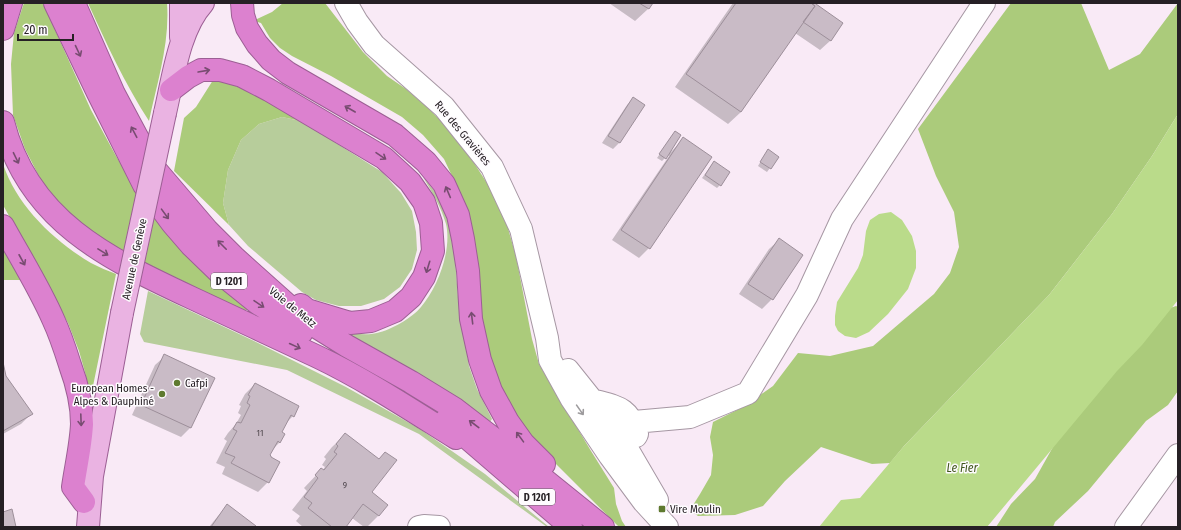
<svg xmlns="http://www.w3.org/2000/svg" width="1181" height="530" font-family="'Fira Sans Condensed',sans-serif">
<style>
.green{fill:#b7cd9b}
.forest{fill:#abcb7b}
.water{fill:#badb8a}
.shadow{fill:#0003}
.building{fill:#c9bbc6;stroke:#9d8f9a}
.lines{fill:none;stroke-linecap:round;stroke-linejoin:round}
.minor-casing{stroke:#a697a3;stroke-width:24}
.major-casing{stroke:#9c5f94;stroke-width:24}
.highway-casing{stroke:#9c5f94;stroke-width:24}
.minor{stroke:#fff;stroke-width:22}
.major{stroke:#eab3e2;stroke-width:22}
.highway{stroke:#dc81cf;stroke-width:22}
.major-bridge-casing{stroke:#9c5f94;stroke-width:24;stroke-linecap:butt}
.major-bridge{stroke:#eab3e2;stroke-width:22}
.oneway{stroke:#784c71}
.oneway2{stroke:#9d9b9d}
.poi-dot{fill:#5e7a2f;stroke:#fefbfe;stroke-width:1.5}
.labels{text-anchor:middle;stroke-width:3;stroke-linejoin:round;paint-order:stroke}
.number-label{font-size:9px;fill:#4f474d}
.shield{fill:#fefbfe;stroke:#676266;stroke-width:1}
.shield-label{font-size:10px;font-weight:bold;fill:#262025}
.street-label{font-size:11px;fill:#262025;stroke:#fefbfe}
.poi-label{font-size:11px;fill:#262025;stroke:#fefbfe;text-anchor:start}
.water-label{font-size:12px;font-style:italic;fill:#42571e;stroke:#fefbfe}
</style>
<rect width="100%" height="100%" fill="#f9eaf6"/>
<!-- green -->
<path class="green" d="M282,117L301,121L382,172L401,193L412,211L416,232L417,250L412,269L400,287L384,299L361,306H339L316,300L302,292L248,246L229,225L223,203L228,170L241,140L259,124Z
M423,177L440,198L449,221L454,246L458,297L469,366L477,389L492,419L490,422C479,414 469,406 458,398C420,373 380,352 340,331C352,333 365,336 377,333C391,330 412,318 421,307C438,287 452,250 446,224C441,207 432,192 423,177Z
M148,291L254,341L346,387L420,429L485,474L549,527H547L419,434L287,370L144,342L140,334Z"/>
<!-- forest -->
<path class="forest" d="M24,3H43L91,110L116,156L133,184L249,307L248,310H243L110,246L88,230L63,208L42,182L25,149L13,115L11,64L14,33Z
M88,3H167C170,43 157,83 149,121C125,84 106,43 88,3Z
M283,3H325L363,52L387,76L406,89L427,107L446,126L465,149L496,197L507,225L516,256L532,339L539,364L591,451L614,488L616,504L622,521L626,527H619L543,451L520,425L491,372L461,195L444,159L423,135L402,117L331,76L292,56L280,48L270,38L261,23L254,21L257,19L272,12Z
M1011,3H1081L1109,70L1140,54L1178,3V114L1152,156L1112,214L1049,295L904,446L890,463L872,464L821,447L785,481L763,506L735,515L698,516L690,510L700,494L711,475L713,455L710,437L713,422L743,407L773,386L798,353L830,356L873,346L934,294L950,273L959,247L954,212L936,176L918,129Z
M215,77L259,96L301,121L282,117L259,124L241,140L228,170L223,203L229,225L174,171L184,118L196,107Z
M3,164C17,206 54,241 91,263C99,267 108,271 116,274L93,386L91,390L89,392L85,372L79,351L68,323L3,205Z
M3,243L27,280H3Z
M1176,306L1178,307V391L1168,405L1146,421L1088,491L1055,522L1053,527H996L1011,504L1035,479L1058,438L1161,311Z"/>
<!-- water -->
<path class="water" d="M1178,114V300L1142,345L1117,371L987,527H819L841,500L860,498L904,446L1049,295L1112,214L1152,156Z
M891,212L902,220L912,236L916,251V268L908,289L888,314L869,332L856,338L845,336L838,331L835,325V316L837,302L858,268L863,255L866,231L870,220L879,214Z"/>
<!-- shadow -->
<path class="shadow" d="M609,3H652L648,9L635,21Z
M733,3H815L814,5L842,24L830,41L820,50L795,33L741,112L728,124L675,87Z
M633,99L619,143L613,149L602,143L627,105Z
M675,132L671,152L683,139L649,248L639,258L612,240L669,156L668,155L662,161L657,158Z
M765,154L778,157L767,172L758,166Z
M714,162L720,185L717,188L702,178Z
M779,240L772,299L762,309L739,294L769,249Z
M165,356L191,427L181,437L132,415L155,365Z
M3,366L6,377L31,414L21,424L3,434Z
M255,384L293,416L285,424L281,432L280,442L272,450L269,455L268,482L258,492L222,474L225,467L216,463L227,441L224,439L228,433L236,424L241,415L238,413L241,406L239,405L245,394Z
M345,435L371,493L386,505L378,516L367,527H364L352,518L345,527H303L296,521L300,516L292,510L307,491L304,488L321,470L322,471L325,467L322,465L326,459L324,457L332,447Z
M228,506L254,527H209L218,516Z"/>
<!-- building -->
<path class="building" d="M639,3H653L649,9Z
M736,3H811L815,6L741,112L686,74Z
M811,3H817L816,4L843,23L831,41L803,22L815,6Z
M633,97L645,105L620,143L608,136Z
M675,131L681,135L666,159L659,154Z
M683,137L712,157L650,249L621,230Z
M768,149L779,157L771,169L760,162Z
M714,161L730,172L721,186L705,175Z
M779,238L803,255L773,300L748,284Z
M164,354L215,378L191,428L141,405Z
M3,362L6,376L33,414L3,431Z
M255,383L299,406L294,417L291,415L282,432L285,434L280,443L278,441L270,455L271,456V457L280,462L269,483L231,463L235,457L225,453L237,431L233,429L237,422L241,423L250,405L247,403L250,396L248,395Z
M345,433L379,459L385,452L397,460L372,492L388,505L379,516L363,504L346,527H332L308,508L312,503L304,497L318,478L315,475L321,468L324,470L337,454L334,452L338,446L336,444Z
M227,504L256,526V527H211Z
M12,509L16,527H3V512Z"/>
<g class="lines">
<defs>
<path id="minor" d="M346,3L357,22L374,45L444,107L492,167L521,229L547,338L550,360L571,398L610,456L644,502L667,527
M568,370L592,400L629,452L657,500
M592,400C617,407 629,407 637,434L636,436
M634,422L690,417L748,393L807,295L842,219L984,3
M419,527L424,526L439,527
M1126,527L1178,455"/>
<path id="major" d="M181,3V37
M165,113C173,79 179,29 203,3
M88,527L92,476L122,313"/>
<path id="highway" d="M55,3L98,93L144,185L172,223L191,245L220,273L256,302L302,332
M74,3L114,94L137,137L155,169L207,230L235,258L302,318L347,346L411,382L455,409L494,439L603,527
M242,3L243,15L247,28L257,44L271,60L288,73L395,135L426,162L444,184L458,215L463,239L468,271L471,319L480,360L491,391L508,422L523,443L544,464
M3,29L11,3
M171,90L188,77L201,70H220L242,76L269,90L384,158L410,182L424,202L431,223L433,251L424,277L411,297L395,311L371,321L350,323L307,310L301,305
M3,122C28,221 107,258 192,298C234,318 276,337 318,357C366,380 411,410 456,438
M3,226C20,257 39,287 53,319C60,334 65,349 70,365C77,384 82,404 82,424C81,445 76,466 73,487L84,502
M446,420L451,424L571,527"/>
</defs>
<!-- minor casing -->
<use href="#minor" class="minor-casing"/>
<!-- major casing -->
<use href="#major" class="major-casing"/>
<!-- highway casing -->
<use href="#highway" class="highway-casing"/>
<!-- minor -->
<use href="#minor" class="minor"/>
<!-- major -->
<use href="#major" class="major"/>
<!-- highway -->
<use href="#highway" class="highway"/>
<defs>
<path id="major-bridge" d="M122,313L165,113"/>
</defs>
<!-- major-bridge casing -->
<use href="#major-bridge" class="major-bridge-casing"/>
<!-- major-bridge -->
<use href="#major-bridge" class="major-bridge"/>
</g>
<!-- one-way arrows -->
<defs><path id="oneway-shaft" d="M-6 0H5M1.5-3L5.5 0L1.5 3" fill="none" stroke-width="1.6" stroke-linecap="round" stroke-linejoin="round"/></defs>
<g class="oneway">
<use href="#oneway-shaft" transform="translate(78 51) rotate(65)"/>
<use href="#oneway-shaft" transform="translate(204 71) rotate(-10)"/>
<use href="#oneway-shaft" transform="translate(350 109) rotate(-150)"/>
<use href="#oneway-shaft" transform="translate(134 132) rotate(-118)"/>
<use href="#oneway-shaft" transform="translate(381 156) rotate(34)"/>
<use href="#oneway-shaft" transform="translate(16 158) rotate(64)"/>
<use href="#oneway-shaft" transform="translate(448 192) rotate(-113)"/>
<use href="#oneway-shaft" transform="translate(165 214) rotate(54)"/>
<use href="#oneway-shaft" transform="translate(222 245) rotate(-135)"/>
<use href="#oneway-shaft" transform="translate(103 252) rotate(32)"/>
<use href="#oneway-shaft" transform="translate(22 260) rotate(61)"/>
<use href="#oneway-shaft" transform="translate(428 267) rotate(107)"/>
<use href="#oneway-shaft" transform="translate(259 304) rotate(34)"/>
<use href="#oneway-shaft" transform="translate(472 318) rotate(-97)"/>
<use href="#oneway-shaft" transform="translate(295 346) rotate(25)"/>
<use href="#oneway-shaft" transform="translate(81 420) rotate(88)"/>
<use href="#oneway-shaft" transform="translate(474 424) rotate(-143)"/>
<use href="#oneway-shaft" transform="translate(520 437) rotate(-126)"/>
</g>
<use class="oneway2" href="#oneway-shaft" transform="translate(580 410) rotate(55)"/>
<!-- markers -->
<g class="poi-dot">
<circle cx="177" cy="383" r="4"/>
<circle cx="162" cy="394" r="4"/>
<rect x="658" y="505" width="8" height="8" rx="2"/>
</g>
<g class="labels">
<!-- number labels -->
<g class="number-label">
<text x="260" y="436">11</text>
<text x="345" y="488">9</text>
</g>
<!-- shield labels -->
<g class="shield">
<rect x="211" y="273" width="36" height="16" rx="3"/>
<rect x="519" y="489" width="36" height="16" rx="3"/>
</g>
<g class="shield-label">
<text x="229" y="285">D 1201</text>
<text x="537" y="501">D 1201</text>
</g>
<!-- street labels -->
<g class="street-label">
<text transform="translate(463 133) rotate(50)" y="4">Rue des Gravières</text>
<text transform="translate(134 259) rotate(-78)" y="4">Avenue de Genève</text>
<text transform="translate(293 307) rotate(39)" y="4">Voie de Metz</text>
</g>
<!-- poi labels -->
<g class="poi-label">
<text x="185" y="387">Cafpi</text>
<text x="154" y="392" text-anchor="end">European Homes -<tspan x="154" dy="13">Alpes &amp; Dauphiné</tspan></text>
<text x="670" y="513">Vire Moulin</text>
</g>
<!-- water labels -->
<g class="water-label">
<text x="962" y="472">Le Fier</text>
</g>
</g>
<!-- border -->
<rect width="1181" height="530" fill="none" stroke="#262025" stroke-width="8"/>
<!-- scale -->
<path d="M18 34v6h55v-6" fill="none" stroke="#262025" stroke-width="2"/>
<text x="24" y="34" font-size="12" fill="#262025" stroke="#fefbfe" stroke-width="3" paint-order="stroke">20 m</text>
</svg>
